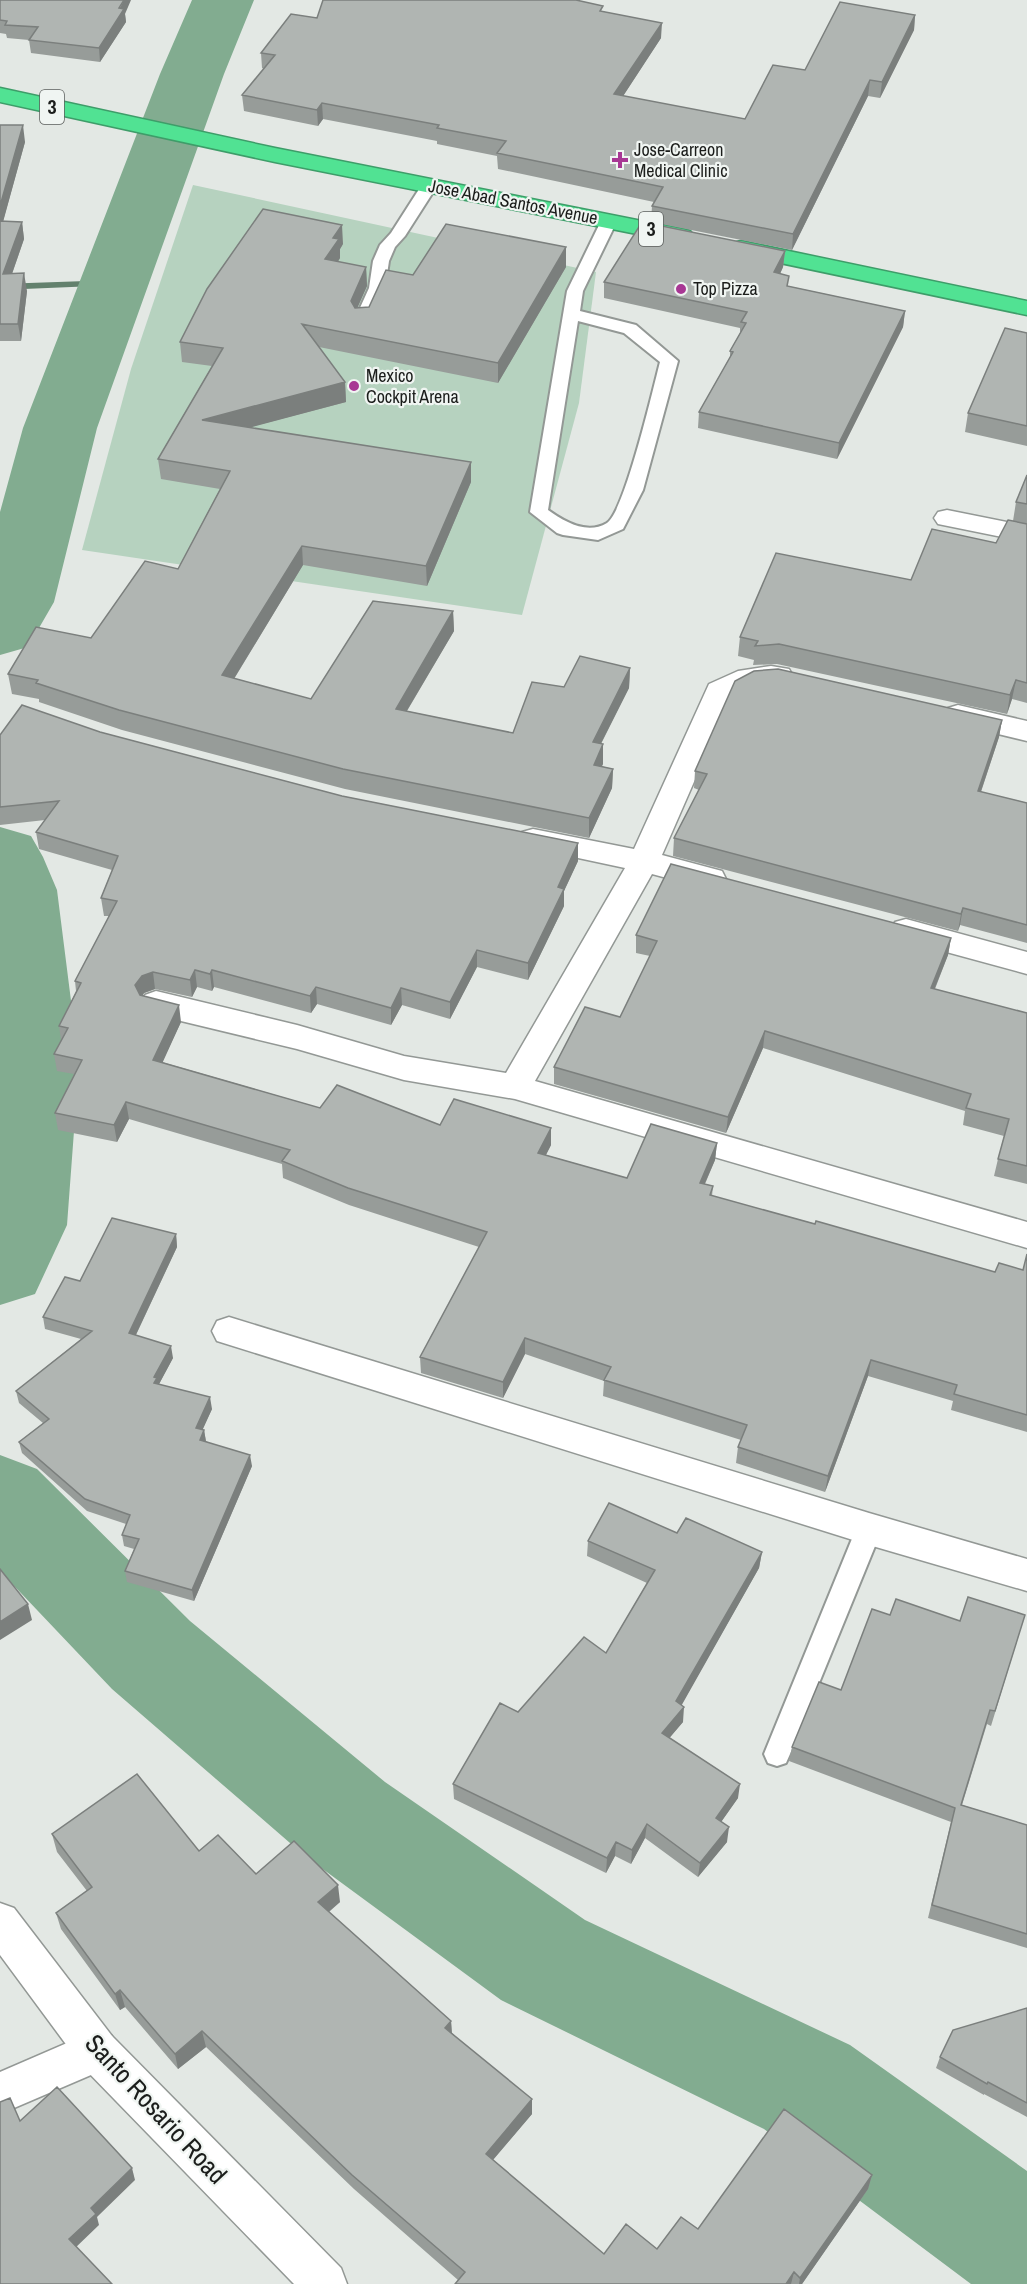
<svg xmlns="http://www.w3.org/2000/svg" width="1027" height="2284" font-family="'Archivo Narrow',sans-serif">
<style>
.green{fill:#b6d2bf}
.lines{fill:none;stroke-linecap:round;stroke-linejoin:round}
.stream{fill:#63816d;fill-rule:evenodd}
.river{fill:#82ac90;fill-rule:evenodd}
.lane-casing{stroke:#939895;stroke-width:4}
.street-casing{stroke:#939895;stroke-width:3}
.secondary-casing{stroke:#939895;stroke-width:3}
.highway-casing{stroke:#3e9d69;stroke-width:3}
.lane{fill:#fff;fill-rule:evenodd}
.street{fill:#fff;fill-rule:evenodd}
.secondary{fill:#fff;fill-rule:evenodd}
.highway{fill:#51e293;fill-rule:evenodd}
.wall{fill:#979c99}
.shaded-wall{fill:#7b7f7d}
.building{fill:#b0b5b2;stroke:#7b7f7d;stroke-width:1.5}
.poi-dot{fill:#a83794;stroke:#f0f5f2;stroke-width:2}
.labels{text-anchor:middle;stroke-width:4.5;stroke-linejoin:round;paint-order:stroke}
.far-poi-label{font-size:18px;fill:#1b1d1b;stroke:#f0f5f2;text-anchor:start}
.far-street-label{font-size:18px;fill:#1b1d1b;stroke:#f0f5f2}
.shield{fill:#f0f5f2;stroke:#5b5e5c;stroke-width:1.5}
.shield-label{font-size:20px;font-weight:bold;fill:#1b1d1b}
.near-street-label{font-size:26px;fill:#1b1d1b;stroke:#f0f5f2}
</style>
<rect width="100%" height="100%" fill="#e3e8e4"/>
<!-- green -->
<path class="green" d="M193,185L596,272L579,403L522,615L82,550L131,369Z"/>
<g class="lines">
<!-- stream -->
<path class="stream" d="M115,280L121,283L119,285L0,290V284Z"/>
<!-- river -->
<path class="river" d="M192,0H254L224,74L97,428L54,602L28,647L0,655V512L23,428L160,74Z
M0,827L31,836L43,857L57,890L79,1064L67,1225L35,1294L0,1305Z
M0,1455L37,1469L190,1621L385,1782L585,1920L850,2045L1027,2171V2284H971L764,2129L501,2000L305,1856L112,1689L0,1571Z"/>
<defs>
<path id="lane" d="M429,181L437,186L405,236L395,247L389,261L385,288L370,321L368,325H356L354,321L369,288L373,261L380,245L391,233L423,183Z
M609,216L617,221L583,291L580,311L636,325L678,361L643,490L623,529L598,540L563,535L557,533L530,512L567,291L601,221ZM578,321L624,333L660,362C653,389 625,511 607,523C587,535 565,522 548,510Z
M869,1518L878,1521L882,1529L790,1754L786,1763L777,1766L768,1763L764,1754L856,1529L860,1521Z"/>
<path id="street" d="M947,510L1027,526V542L938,524L934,518L938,512Z
M771,666L789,669L793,676L789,683L752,686L731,697L662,855L722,871L726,879L722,887L711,890L652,874L535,1081L1027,1222V1248L515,1099L404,1080L297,1049L156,1015L145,1011L140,1003L145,995L156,991L297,1025L404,1056L506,1073L625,868L522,846L518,839L522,832L533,829L634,849L709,684L738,671Z
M958,705L1027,721V741L948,722L944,715L948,708Z
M906,919L1027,952V974L895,938L891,930L895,922Z
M229,1317L869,1513L1027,1559V1591L869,1545L217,1341L212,1331L217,1321Z
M97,2030L112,2036L118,2051L112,2066L0,2114V2072Z"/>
<path id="secondary" d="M0,1903L14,1908L112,2036L341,2268L347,2284H294L82,2066L0,1955Z"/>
<path id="highway" d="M0,88L275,148L682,229L690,231L694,236L690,241L682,243L275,162L0,102Z
M741,241L1027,301V315L733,253L729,248L733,243Z"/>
</defs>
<!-- lane casing -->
<use href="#lane" class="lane-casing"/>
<!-- street casing -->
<use href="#street" class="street-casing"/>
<!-- secondary casing -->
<use href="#secondary" class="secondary-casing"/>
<!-- highway casing -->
<use href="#highway" class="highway-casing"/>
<!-- lane -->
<use href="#lane" class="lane"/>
<!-- street -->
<use href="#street" class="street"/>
<!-- secondary -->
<use href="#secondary" class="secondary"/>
<!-- highway -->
<use href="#highway" class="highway"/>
</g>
<!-- wall -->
<path class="wall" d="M0,0L125,14L126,22L100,62L31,53L29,40L7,38L6,34L0,33Z
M603,11L661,38L623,96L745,119L805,70L915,15L914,30L880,98L868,96L792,250L651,222L652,206L654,202L498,169L497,156L437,144V141L323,119L318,126L244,111L242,95L264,69L262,68L261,53L317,18Z
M0,125L25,142L3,221L22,222L24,239L12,274L27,291L21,341H0Z
M343,244L340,249V258L338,262L366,267L367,286L357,308L369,307L413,275L566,267L498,383L319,347L345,382L346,402L250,427L471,482L427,586L303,565L234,679L311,699L453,611L454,631L407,711L513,733L564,687L630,668L629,688L601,744L603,764L601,766L613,769L612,788L589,838L345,789L122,730L39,702V699L12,694L8,674L91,638L178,569L220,489L161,479L158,459L212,366L182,362L180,342Z
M785,251L783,267L780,274L788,286L905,311L903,327L837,459L698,428L699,412L730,357V351L740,333V328L604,298V282Z
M1027,333V446L965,432L968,413Z
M1027,475V703L1012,699L1007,714L777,664L753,665L754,660L738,656L740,637L911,580L996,543L1013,521L1016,502Z
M1002,720L999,737L981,792L1027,803V943L960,925L958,931L673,856L674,838L699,790L694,788L695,771Z
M100,732L342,796L578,843V861L564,891V906L528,980L477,967L450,1019L402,1005L391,1025L317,1004L311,1013L214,987L212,991L197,987L192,997L155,989L144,993L142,996L181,1022L162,1062L320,1108L440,1125L551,1128V1145L546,1155L627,1178L717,1143L715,1160L705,1184L713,1186L712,1196L995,1272L1023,1270L1027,1254V1432L951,1410L953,1401L868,1376L825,1492L736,1463L738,1447L741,1440L603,1396L604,1381L525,1354L503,1398L421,1373L420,1357L479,1247L349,1205L283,1178L282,1164L129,1119L117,1142L58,1130L55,1113L74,1074L57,1071L54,1054L61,1040L59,1026L76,991L75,981L109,916H104L101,898L112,870L39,849L36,832L45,820L0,825V735Z
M636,935L951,938L948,955L935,989L1027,1013V1184L994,1176L998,1159L1004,1136L963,1125L965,1111L763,1048L726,1133L554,1084V1067L620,1017L650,956L636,953Z
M176,1234L177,1247L136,1335L173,1358L159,1384L212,1409L202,1430H204L206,1441L252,1466L194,1601L127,1582L125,1571L134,1549L124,1546L122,1535L126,1524L87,1511L22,1453L19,1442L43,1423L19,1403L16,1391L81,1339L45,1329L43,1317L80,1281Z
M677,1533L762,1552L759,1568L681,1705L683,1722L669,1738L738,1798L721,1822L727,1842L698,1877L645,1838L631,1864L615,1856L606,1873L454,1799L453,1784L518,1712L606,1653L647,1583L587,1556L588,1541Z
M1025,1615L991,1726L987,1724L962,1805L1027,1825V1948L928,1918L951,1822L789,1761L792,1747L841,1690L960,1621Z
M52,1834L199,1851L256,1874L340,1902L329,1912L451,2021L452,2033L532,2114L493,2160L604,2254L657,2249L698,2229L872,2175L868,2189L802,2284H455L458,2280L354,2189L206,2047L178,2069L125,2007L120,2010L61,1929L56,1913L87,1891L57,1852Z
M1027,2008V2117L984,2094V2095L936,2068L940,2057Z"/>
<!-- shaded-wall -->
<path class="shaded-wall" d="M124,0H131L125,14L126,22L100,62L99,48Z
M915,15L914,30L880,98L882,82Z
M662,23L661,38L614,110V94Z
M870,80L868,96L792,250L793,234Z
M322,103L323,119L318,126L317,110Z
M23,125L25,142L0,233V206Z
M22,222L24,239L6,291L3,274Z
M342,225L343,244L340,249V258L326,279L325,259L333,238Z
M566,247V267L498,383V363Z
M785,251L783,267L773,289L774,272Z
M366,267L367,286L352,320L351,301Z
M24,273L27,291L21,341L18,324Z
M905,311L903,327L837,459L839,443Z
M345,382L346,402L204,440L202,420Z
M471,462V482L427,586L426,566Z
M302,546L303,565L224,695L222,675Z
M453,611L454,631L396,729V709Z
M630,668L629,688L592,761L593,742Z
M1016,680L1012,699L1007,714L1010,695Z
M1002,720L999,737L975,809L978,791Z
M603,744V764L594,785V765Z
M613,769L612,788L589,838V818Z
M578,843V861L564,891V906L528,980V963L558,887Z
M963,908L960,925L958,931L961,914Z
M951,938L948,955L928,1005L931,988Z
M477,950V967L450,1019V1002Z
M195,970L197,987L192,997L190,980Z
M212,970L214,987L212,991L210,974Z
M153,972L155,989L144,993L138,1002L135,985L142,976Z
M316,987L317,1004L311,1013L310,996Z
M401,988L402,1005L391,1025V1008Z
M179,1005L181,1022L156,1077L153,1060Z
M765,1031L763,1048L726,1133L728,1117Z
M126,1102L129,1119L117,1142L114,1125Z
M551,1128V1145L538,1170V1153Z
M717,1143L715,1160L698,1199L700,1183Z
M176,1234L177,1247L131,1345L129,1333Z
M525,1338V1354L503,1398V1382Z
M171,1346L173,1358L158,1386L154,1383V1377Z
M871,1360L868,1376L825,1492L828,1476Z
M210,1397L212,1409L198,1440L196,1428Z
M204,1430L206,1442L200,1440Z
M250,1455L252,1466L194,1601L192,1590Z
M762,1552L759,1568L675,1717L676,1701Z
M28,1604L32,1620L0,1640V1622Z
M684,1707L683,1722L661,1748L662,1733Z
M740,1784L738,1798L714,1832L716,1818Z
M647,1824L645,1838L631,1864L632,1850Z
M729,1827L727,1842L698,1877L700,1863Z
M616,1842L615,1856L606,1873L607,1858Z
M338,1885L340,1902L320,1919L318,1902Z
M120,1990L125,2007L120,2010L115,1994Z
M451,2021L452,2037L445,2028Z
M202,2031L206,2047L178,2069L175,2054Z
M532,2099V2114L486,2168V2154Z
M132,2168L135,2180L97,2217L99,2225L73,2250L69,2239L91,2208Z
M872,2175L868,2189L802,2284H799L800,2278Z
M794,2272L791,2284H786Z"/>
<!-- building -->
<path class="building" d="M0,0H124L119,8L124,9L99,48L29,40L38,27L5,25L7,21L0,20Z
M323,0H576L603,6L600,11L662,23L614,94L745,119L773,65L805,70L840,2L915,15L882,82L870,80L793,234L652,206L663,187L497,153L506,141L437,128L439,125L322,103L317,110L242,95L275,55L261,53L291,14L317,18Z
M0,125H23L0,206Z
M263,209L342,225L333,238L339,239L325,259L366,267L351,301L355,308L369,307L386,270L413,275L446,224L566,247L498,363L302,324L345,382L202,420L471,462L426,566L302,546L222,675L311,699L373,601L453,611L396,709L513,733L532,682L564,687L580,656L630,668L593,742L603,744L594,765L613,769L589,818L343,769L119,710L36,683L38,680L8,674L36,627L91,638L145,561L178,569L230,471L158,459L223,348L180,342L207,289Z
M0,221L22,222L3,274L24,273L18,324H0Z
M642,222L785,251L774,272L789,276L787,286L905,311L839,443L699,412L733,352L730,351L746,323L741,322L747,312L604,282Z
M1005,328L1027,333V426L968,413Z
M1027,475V504L1016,502Z
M1008,520L1027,524V683L1016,680L1010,695L779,644L755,646L758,641L740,637L776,553L911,580L932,529L996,543Z
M778,669L1002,720L978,791L1027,803V925L963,908L961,914L674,838L707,774L695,771L735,681L754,671Z
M22,705L100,732L342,796L578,843L558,887L564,889L528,963L477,950L450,1002L401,988L391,1008L316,987L310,996L212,970L210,974L195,970L190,980L153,972L142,976L135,985L140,995L179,1005L153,1060L320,1108L337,1085L440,1125L454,1099L551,1128L538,1153L627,1178L651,1124L717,1143L700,1183L713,1186L710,1195L815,1224L816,1221L995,1272L999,1263L1023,1270L1027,1254V1415L954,1394L957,1385L871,1360L828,1476L738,1447L747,1425L604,1380L611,1367L525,1338L503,1382L420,1357L487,1232L348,1188L282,1161L290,1150L126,1102L114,1125L55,1113L82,1060L54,1054L68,1028L59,1026L81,983L75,981L117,901L101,898L118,856L36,832L59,801L0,807V735Z
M671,864L951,938L931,988L1027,1013V1166L998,1159L1009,1119L966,1108L971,1094L765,1031L728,1117L554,1067L585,1007L620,1017L657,941L636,935Z
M112,1218L176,1234L129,1333L171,1346L154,1377L157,1378L154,1383L210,1397L196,1428L204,1430L200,1440L250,1455L192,1590L125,1571L139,1539L122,1535L130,1515L85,1499L19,1442L49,1419L16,1391L92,1331L43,1317L65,1277L80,1281Z
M609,1503L677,1533L686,1518L762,1552L676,1701L684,1707L662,1733L740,1784L716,1818L729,1827L700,1863L647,1824L632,1850L616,1842L607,1858L453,1784L500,1703L518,1712L584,1637L606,1653L655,1570L588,1541Z
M0,1569L28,1604L0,1622Z
M968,1597L1025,1615L995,1711L990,1710L961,1805L1027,1825V1934L932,1905L955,1808L792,1747L819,1682L841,1690L872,1609L890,1615L896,1599L960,1621Z
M137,1774L199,1851L218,1835L256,1874L294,1841L338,1885L318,1902L451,2021L445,2028L532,2099L486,2154L604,2254L626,2224L657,2249L681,2217L698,2229L784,2109L872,2175L800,2278L794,2272L786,2284H455L465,2272L352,2175L202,2031L175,2054L120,1990L115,1994L56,1913L92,1887L52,1834Z
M1027,2008V2103L988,2082L987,2084L940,2057L953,2030Z
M57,2087L132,2168L91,2208L96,2214L69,2239L112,2284H0V2102L10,2098L20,2121Z"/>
<!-- markers -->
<g class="poi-dot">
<path d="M617 151h6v6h6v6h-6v6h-6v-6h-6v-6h6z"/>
<circle cx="681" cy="289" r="6"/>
<circle cx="354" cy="386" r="6"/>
</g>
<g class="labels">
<!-- far-poi labels -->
<g class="far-poi-label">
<text x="634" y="156">Jose-Carreon<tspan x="634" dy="21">Medical Clinic</tspan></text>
<text x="693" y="295">Top Pizza</text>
<text x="366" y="382">Mexico<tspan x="366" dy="21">Cockpit Arena</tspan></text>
</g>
<!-- far-street labels -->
<g class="far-street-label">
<text transform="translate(513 202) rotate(11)" y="6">Jose Abad Santos Avenue</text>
</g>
<!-- shield labels -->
<g class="shield">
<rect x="40" y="90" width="24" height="34" rx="4.5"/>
<rect x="639" y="212" width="24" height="34" rx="4.5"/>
</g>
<g class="shield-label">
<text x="52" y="114">3</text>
<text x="651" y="236">3</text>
</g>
<!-- near-street labels -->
<g class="near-street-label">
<text transform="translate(156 2109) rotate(47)" y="9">Santo Rosario Road</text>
</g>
</g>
</svg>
